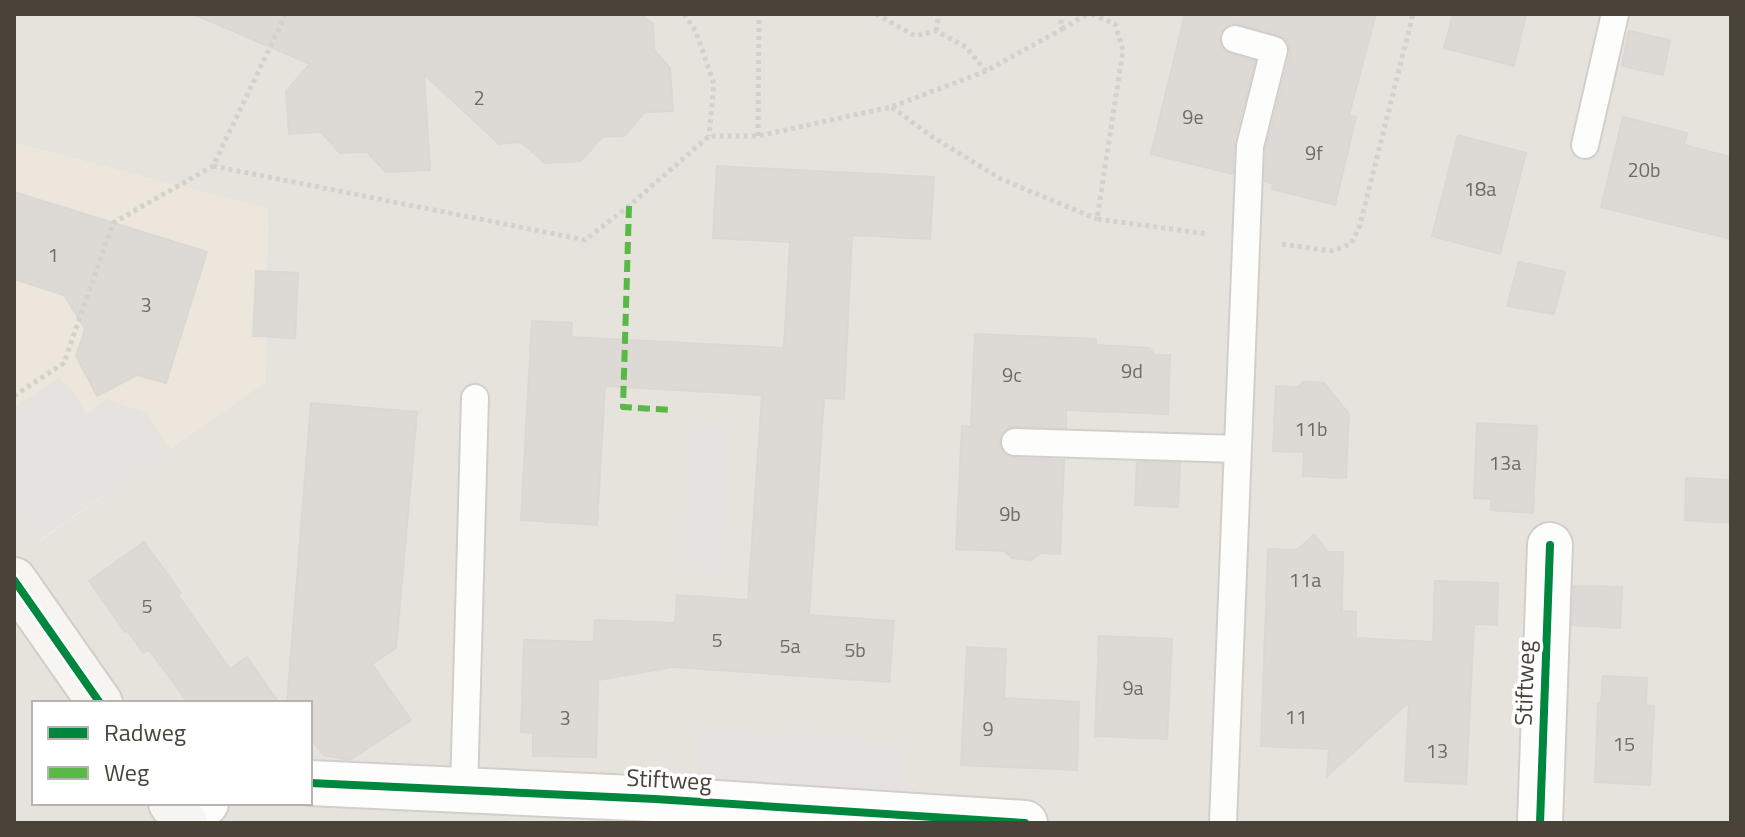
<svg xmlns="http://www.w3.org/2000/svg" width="1745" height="837" font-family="'Titillium Web',sans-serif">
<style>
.residential{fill:#e6e3dd;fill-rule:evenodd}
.commercial{fill:#ede6dc}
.parking{fill:#e5e2df}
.building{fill:#dddad6;stroke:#dbd8d4;stroke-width:2}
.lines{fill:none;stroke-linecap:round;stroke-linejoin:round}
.service-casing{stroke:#d1cfcc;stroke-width:30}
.minor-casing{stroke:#d1cfcc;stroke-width:48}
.secondary-casing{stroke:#d2cec5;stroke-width:48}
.path{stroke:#d3d1cc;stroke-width:5;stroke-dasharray:4 4;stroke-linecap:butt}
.service{stroke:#fdfdfc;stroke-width:26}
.minor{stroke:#fdfdfc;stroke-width:44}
.secondary{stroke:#f6f5f1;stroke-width:44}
.quiet{stroke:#58b947;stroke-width:6;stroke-dasharray:12 6;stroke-linecap:butt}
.cycleway-casing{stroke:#fff;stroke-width:13}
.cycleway{stroke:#00873e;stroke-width:8}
.labels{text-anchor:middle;stroke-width:7;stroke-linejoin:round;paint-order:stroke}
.number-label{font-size:20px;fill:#6f6a62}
.street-label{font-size:24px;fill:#49433a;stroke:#fff}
</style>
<rect width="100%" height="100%" fill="#f3f1ee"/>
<!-- residential -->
<path class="residential" d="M14,14H1731V823H14V509L38,542L265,382L268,209L14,143ZM34,703H310V803H34Z"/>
<!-- commercial -->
<path class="commercial" d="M14,143L268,208L265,382L37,542L14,509Z"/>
<!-- parking -->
<path class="parking" d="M59,378L74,393L87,415L107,399L147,413L170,449L37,542L14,509V407Z
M693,419L728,421L721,574L685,572Z
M698,728L909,742L907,792L695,778Z"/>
<!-- building -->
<path class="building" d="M193,14H641L653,24L654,50L670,68L673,111L645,112L624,136L602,137L581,161L545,163L521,142L499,144L424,74L430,170L386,172L367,152L340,153L321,132L289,134L286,91L310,64Z
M1185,14H1376L1349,115L1356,117L1335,205L1272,189L1273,184L1265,181L1266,148L1290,54V47L1286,39L1279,35L1239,24L1232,23L1224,27L1219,35L1220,44L1224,51L1231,54L1255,61L1234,142L1233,174L1151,154Z
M1453,14H1526L1514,66L1444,48Z
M1629,31L1670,40L1663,75L1622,66Z
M1623,117L1687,133L1684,145L1731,157V239L1601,207Z
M1458,135L1526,153L1500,254L1432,236Z
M717,166L934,177L930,239L852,235L844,399L824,398L809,615L894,621L889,682L673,667L598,680L596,757L533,756V733L521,732L524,640L594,642L595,620L675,623L677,595L748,600L762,395L605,386L597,525L521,520L532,321L572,323L571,337L784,348L790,242L713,238Z
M14,192L207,252L166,383L137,375L97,396L76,356L85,329L64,295L14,279Z
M1519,262L1565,272L1554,314L1507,306Z
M256,271L298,273L295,338L253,336Z
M975,334L1096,339V345L1150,348L1154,355H1170L1168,414L1066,410V428L1015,426L1007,428L1001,434L999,442L1001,449L1007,456L1014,458L1064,460L1060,554L1040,553L1032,560L1012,558L1005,551L956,549L962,426L971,427Z
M1304,382L1324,383L1349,414L1346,478L1303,476L1304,452L1273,451L1276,386L1298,387Z
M311,403L417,412L396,648L372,664L411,720L350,760L323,755L310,737V703H287Z
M1477,423L1537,426L1533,513L1491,510V499L1474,498Z
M1137,462L1180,463L1178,507L1135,505Z
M1686,478L1731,480V523L1685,520Z
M1314,535L1328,552H1343L1342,611L1356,612V638L1433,642L1435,581L1498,583L1497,625L1474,624L1466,784L1405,781L1409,702L1327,776L1329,749L1261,746L1268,549L1297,550Z
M144,542L181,593L178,595L230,669L247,657L279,703H184L187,701L149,650L143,653L127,630L125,632L89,581Z
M1574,586L1622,587L1620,628L1572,625Z
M1099,636L1172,639L1167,739L1095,736Z
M967,647L1006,649L1004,698L1079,702L1077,770L961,765Z
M1603,676L1647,678L1646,705L1654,706L1650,785L1595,782L1598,703H1601Z"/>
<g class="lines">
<defs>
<path id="service" d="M1585,145L1615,14
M1015,442L1237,449
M464,790L475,398
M1223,823L1250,146L1274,50L1235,39"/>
<path id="minor" d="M310,783L655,799L1025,823
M182,819L206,803
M1540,823L1550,545"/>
<path id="secondary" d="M14,580L100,703
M171,803L185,823"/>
</defs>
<!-- service casing -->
<use href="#service" class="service-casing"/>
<!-- minor casing -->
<use href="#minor" class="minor-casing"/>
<!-- secondary casing -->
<use href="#secondary" class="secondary-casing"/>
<!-- path -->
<path class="path" d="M684,14L696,32L714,84L709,136
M876,14L915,36L936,31L966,47L986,71
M1092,14L1115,24L1123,50L1097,219L1208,234
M1062,29L1087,14
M936,31L939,14
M892,107L931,136L1001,179L1097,219
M758,136L759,14
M213,166L585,240L629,206L709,136H758L891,107L986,71L1062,29L1060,14
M1282,244L1331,251L1351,244L1360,225L1413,14
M14,396L64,363L113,223L213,166L286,14"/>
<!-- service -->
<use href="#service" class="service"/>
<!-- minor -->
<use href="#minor" class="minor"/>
<!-- secondary -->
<use href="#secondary" class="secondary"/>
<!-- quiet -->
<path class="quiet" d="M629,206L623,407L671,410"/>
<defs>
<path id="cycleway" d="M14,580L100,703
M310,783L655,799L1025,823
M1540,823L1550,545"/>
</defs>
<!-- cycleway casing -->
<use href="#cycleway" class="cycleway-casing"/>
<!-- cycleway -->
<use href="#cycleway" class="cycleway"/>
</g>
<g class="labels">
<!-- number labels -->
<g class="number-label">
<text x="479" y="105">2</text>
<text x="1193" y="124">9e</text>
<text x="1314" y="160">9f</text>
<text x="1644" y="177">20b</text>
<text x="1480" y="196">18a</text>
<text x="53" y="262">1</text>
<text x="146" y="312">3</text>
<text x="1132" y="378">9d</text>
<text x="1012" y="382">9c</text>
<text x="1311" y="436">11b</text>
<text x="1505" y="470">13a</text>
<text x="1010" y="521">9b</text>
<text x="1305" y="587">11a</text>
<text x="147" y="613">5</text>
<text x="717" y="647">5</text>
<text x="790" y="653">5a</text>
<text x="855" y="657">5b</text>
<text x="1133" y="695">9a</text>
<text x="1296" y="724">11</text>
<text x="565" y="725">3</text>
<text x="988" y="736">9</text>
<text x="1624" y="751">15</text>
<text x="1437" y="758">13</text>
</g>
<!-- street labels -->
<g class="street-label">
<text transform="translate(1525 683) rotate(-88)" y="8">Stiftweg</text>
<text transform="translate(669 780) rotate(3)" y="8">Stiftweg</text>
</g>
</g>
<!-- border -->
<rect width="1745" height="837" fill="none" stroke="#49433a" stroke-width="32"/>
<!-- legend -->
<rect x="32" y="701" width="280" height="104" fill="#ffffff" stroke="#b6b4b0" stroke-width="2"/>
<rect x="48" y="727" width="40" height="12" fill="#00873e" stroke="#b6b4b0" stroke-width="2"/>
<text x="104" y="741" font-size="24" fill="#49433a">Radweg</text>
<rect x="48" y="767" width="40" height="12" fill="#58b947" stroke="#b6b4b0" stroke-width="2"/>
<text x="104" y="781" font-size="24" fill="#49433a">Weg</text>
</svg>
